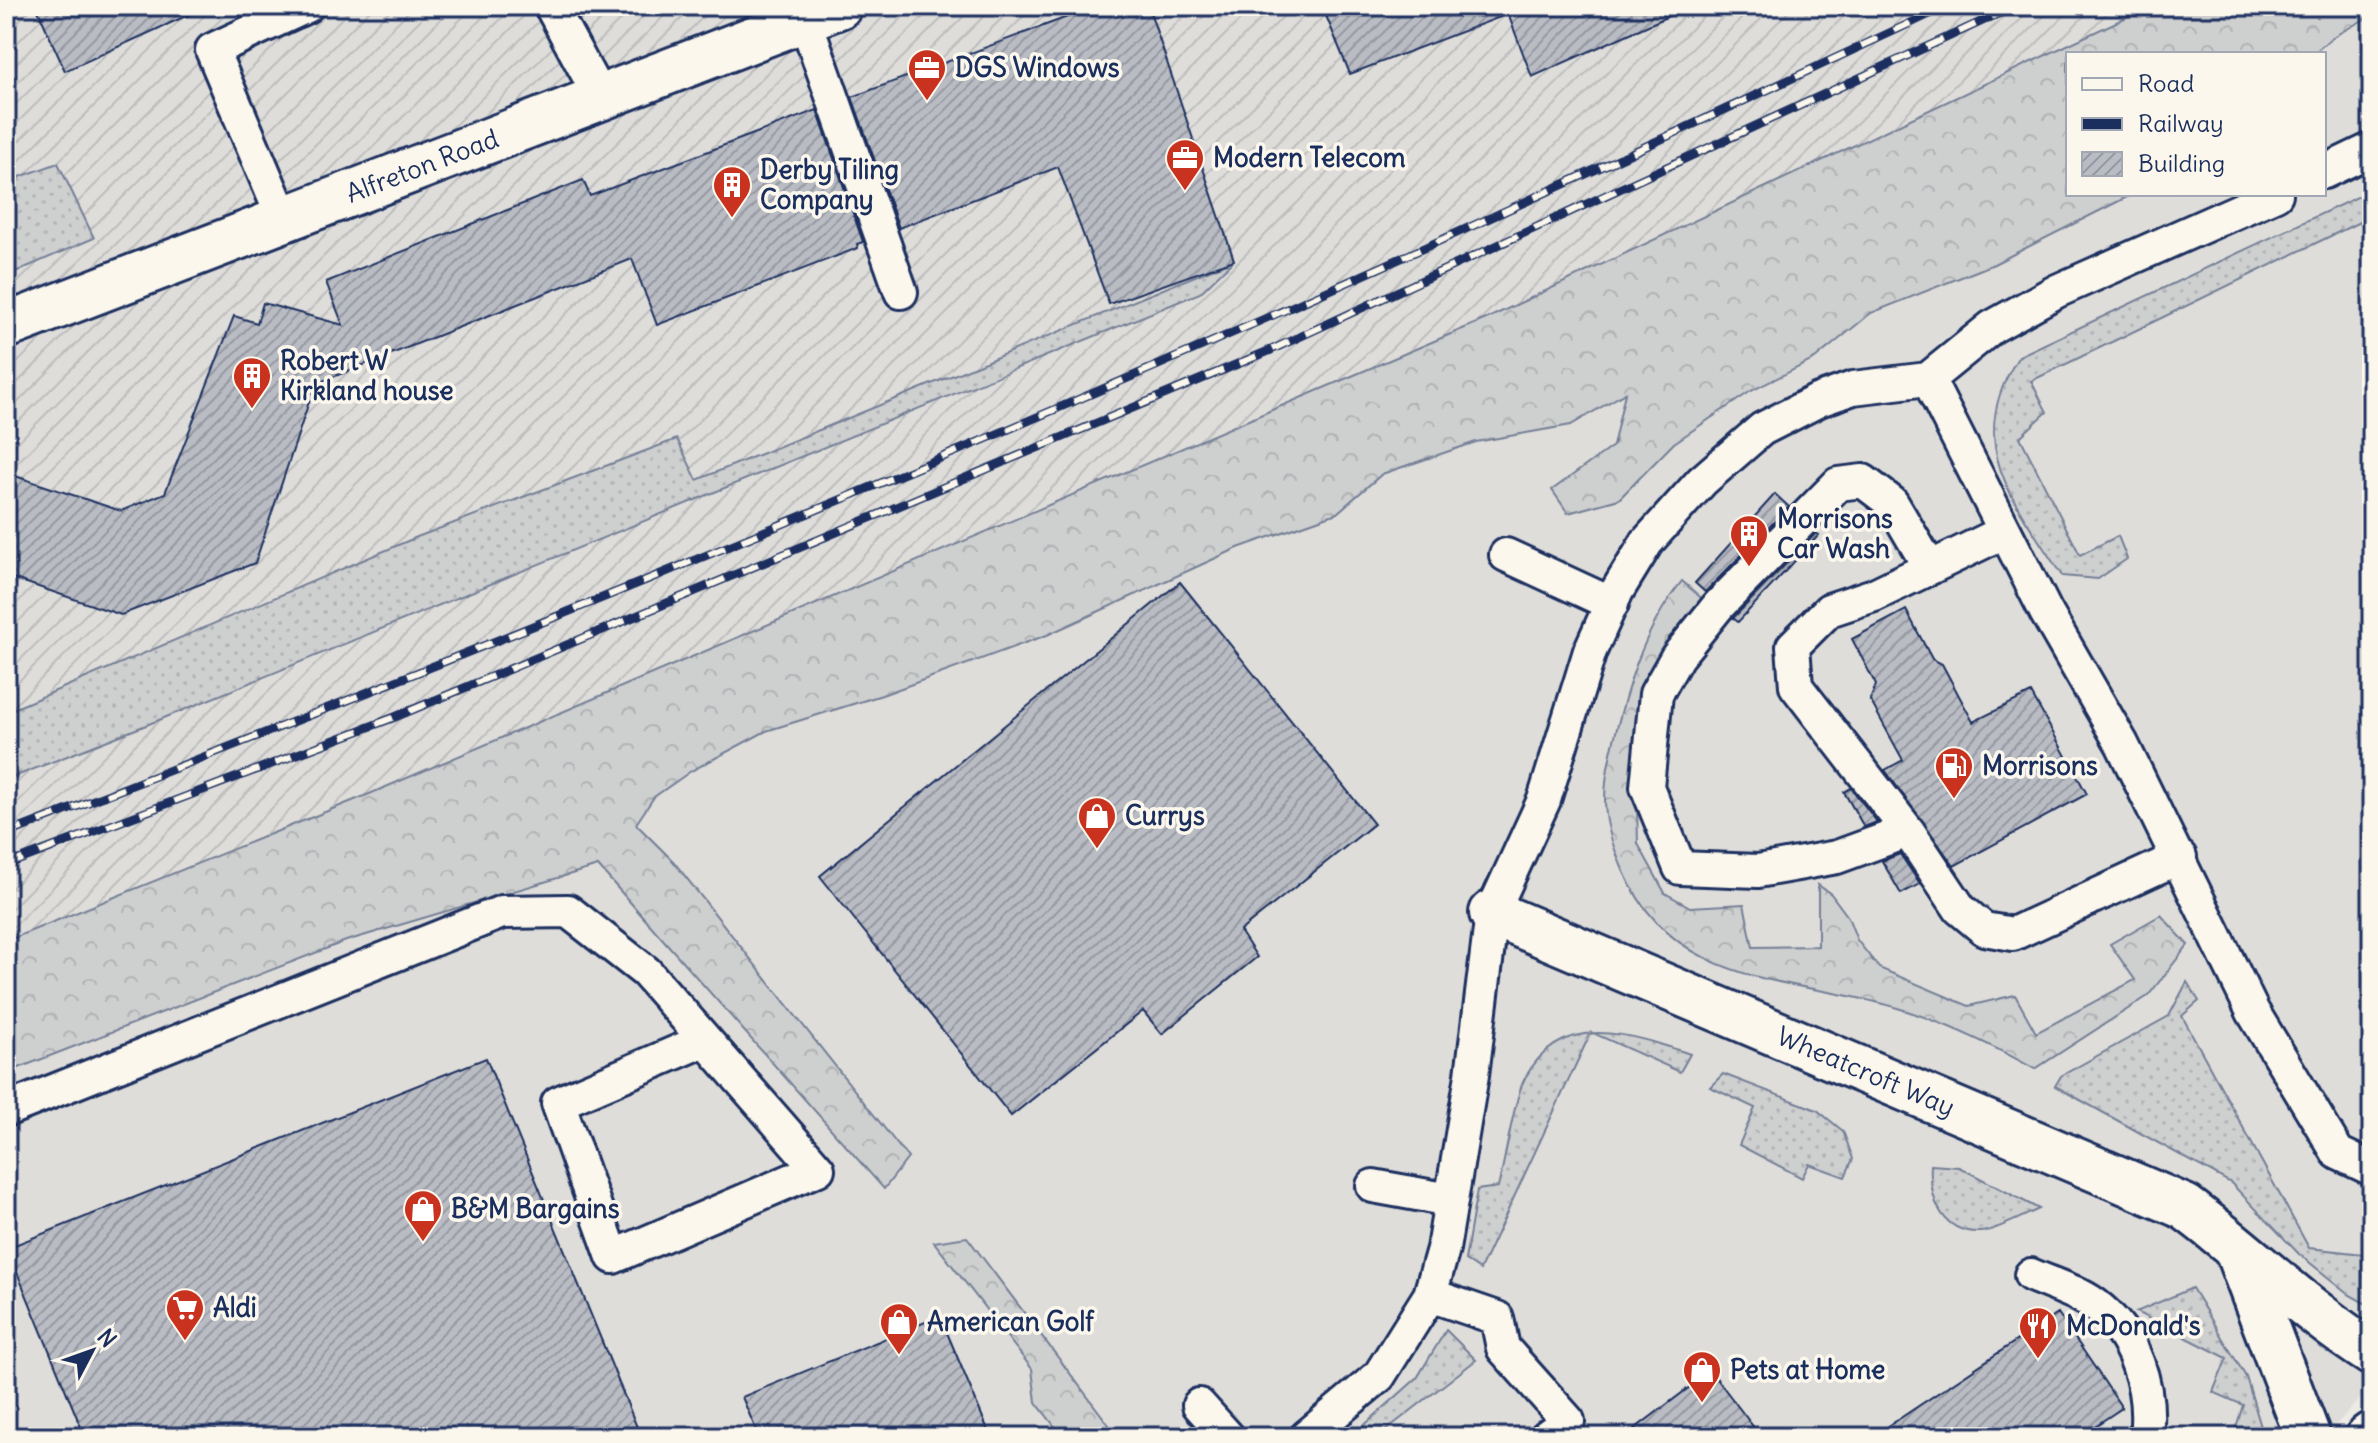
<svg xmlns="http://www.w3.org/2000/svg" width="2378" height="1443" font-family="Delius,sans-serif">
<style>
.built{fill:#deddda;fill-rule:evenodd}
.industrial{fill:url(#industrial-furrows)}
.grass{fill:url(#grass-dots);stroke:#747f96;stroke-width:2}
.forest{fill:url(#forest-crowns);stroke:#747f96;stroke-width:2}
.building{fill:url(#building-hatch);stroke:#1b2f5e;stroke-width:2}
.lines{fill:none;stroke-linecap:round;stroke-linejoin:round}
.service-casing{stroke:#1b2f5e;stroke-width:38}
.minor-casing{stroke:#1b2f5e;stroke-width:50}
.tertiary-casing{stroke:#1b2f5e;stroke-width:50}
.trunk-casing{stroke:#1b2f5e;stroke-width:50}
.service{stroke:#fbf7ec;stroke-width:32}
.minor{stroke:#fbf7ec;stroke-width:44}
.tertiary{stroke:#fbf7ec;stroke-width:44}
.trunk{stroke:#fbf7ec;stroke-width:44}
.rail-casing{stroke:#1b2f5e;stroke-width:9}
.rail{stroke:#fbf7ec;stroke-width:6;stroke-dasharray:18;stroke-linecap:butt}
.labels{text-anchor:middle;stroke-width:7;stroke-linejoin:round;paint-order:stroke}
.poi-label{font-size:26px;font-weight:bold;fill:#1b2f5e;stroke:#fbf7ec;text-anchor:start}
.street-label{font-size:26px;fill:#1b2f5e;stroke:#fbf7ec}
</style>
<defs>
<pattern id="industrial-furrows" width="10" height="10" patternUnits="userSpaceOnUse" patternTransform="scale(2)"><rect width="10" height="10" fill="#deddda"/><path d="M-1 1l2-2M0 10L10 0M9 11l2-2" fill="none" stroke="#bebebe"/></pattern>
<pattern id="grass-dots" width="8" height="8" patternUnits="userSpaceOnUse" patternTransform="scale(2)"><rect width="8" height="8" fill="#cecfcf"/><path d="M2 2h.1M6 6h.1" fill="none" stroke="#b0b2b4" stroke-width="1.8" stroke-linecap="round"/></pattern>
<pattern id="forest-crowns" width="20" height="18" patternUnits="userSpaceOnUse" patternTransform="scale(2)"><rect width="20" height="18" fill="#cecfcf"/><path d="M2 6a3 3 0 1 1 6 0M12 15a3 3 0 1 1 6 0" fill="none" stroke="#b0b2b4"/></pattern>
<pattern id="building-hatch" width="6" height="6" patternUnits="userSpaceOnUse" patternTransform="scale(2)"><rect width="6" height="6" fill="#b9bcc3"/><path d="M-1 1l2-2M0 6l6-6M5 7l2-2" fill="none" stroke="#9699a2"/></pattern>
</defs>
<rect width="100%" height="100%" fill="#eeebe4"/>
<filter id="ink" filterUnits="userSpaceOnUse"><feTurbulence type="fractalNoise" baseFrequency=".0125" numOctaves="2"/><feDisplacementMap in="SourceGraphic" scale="16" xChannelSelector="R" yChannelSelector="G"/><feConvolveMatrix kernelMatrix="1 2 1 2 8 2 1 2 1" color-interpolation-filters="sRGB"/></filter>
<g filter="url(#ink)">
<!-- built -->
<path class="built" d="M2150,6H2372V1385L2325,1437H6V941ZM2068,54H2324V194H2068Z"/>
<!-- industrial -->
<path class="industrial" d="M6,6H2150L1486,319L367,795L6,941Z"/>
<!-- grass -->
<path class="grass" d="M58,163L94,238L6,276V182Z
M2372,190V216L2031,381L2047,412L2020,437L2080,555L2118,536L2127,559L2098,579L2062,576C2015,502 1961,444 2019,356Z
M1234,260L1200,293L159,720L6,780V712L417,537L677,439L697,480Z
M2187,982L2199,1001L2182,1016L2309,1248L2372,1255V1307L2350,1295L2299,1254L2231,1183L2055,1086L2061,1076L2169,1016Z
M1591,1032L1480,1270L1465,1260L1477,1190L1498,1187C1505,1162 1514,1098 1525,1078C1562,1010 1631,1034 1690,1054L1680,1072Z
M1723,1074L1817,1110L1843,1131L1853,1159L1845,1177L1809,1164L1802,1178L1739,1145L1755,1108L1710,1087Z
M1931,1165L1959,1167L2039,1209C2025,1215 1993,1232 1980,1232C1940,1233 1929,1196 1931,1165Z
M2192,1288L2246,1377L2264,1437H2233L2243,1405L2213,1392L2227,1358L2136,1312Z
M1446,1330L1476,1360L1377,1437H1351L1417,1378Z"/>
<!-- forest -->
<path class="forest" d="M2150,6H2372V15L2331,38L2313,54H2068V194H2133L1994,264L1871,313L1815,359L1751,391L1674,443L1619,499L1568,513L1552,490L1613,446L1625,393L1571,425L1476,442L1382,474L1337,513L1238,548L1047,635L882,695L766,731L691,771L654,797L636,824L673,861L908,1158L884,1189L598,866L346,941L6,1073V941L367,795L1486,319Z
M1682,581L1707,603L1636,767L1638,844L1665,893L1690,907L1744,904L1753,947L1818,946V885L1831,894L1848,917L1857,940L1879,968L1969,1006L2015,995L2036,1033L2135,980L2110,944L2161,915L2188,945L2148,996L2035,1069C1988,1043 1942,1021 1891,1006C1787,977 1674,987 1623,870C1604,826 1600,801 1611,753C1625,692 1642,631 1682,581Z
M967,1237L1118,1437H1063L1036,1402L1032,1369L934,1242Z"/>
<!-- building -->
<path class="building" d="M36,6H208L65,71Z
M1097,6H1148L1234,260L1109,304L1058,167L899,228L852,97Z
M1322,6H1691L1532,77L1508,14L1350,74Z
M817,110L863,242L857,244L858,248L657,325L632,259L315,384L255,563L121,615L6,576V473L121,511L165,493L234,316L257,323L263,303L343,325L326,282L583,180L590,196Z
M1775,494L1789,507L1705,592L1695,583Z
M1816,533L1819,535L1738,622L1733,618Z
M1180,582L1374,824L1240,931L1257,957L1162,1034L1143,1011L1011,1116L820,876Z
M1906,610L1932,659L1942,664L1973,722L2031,693L2087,794L1954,866L1885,770L1903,760L1870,700L1876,685L1852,639Z
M1851,788L1877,822L1864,827L1844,792Z
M1900,854L1920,884L1901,894L1882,861Z
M486,1058L641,1437H85L7,1248Z
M2058,1313L2122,1408L2078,1437H1872Z
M940,1316L991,1437H759L742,1397Z
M1711,1371L1761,1437H1624Z"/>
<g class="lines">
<defs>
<path id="service" d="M551,6L600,97
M805,19L901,292
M2324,172L2372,149
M283,218L212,50L307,6
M1928,379L2046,612L2122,744L2253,1012L2338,1153L2372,1169
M1506,555L1612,604
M1930,568L1892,503L1863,481L1838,484L1719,605L1677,657L1656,694L1647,787L1680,868L1758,871L1837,857L1908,831L1960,909L1984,929L2013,934L2180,857
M1908,831L1796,686L1793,646L1829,610L1874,595L2004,532
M6,1110L502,912L568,911L646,972L818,1169L613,1257L558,1103L705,1040
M1373,1186L1450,1200
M2031,1275C2051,1284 2076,1291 2094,1304C2135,1334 2152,1388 2146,1437
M1430,1295L1497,1318L1503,1348L1568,1421L1546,1437
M1199,1405L1228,1437
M1306,1437L1379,1376L1430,1295L1443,1249L1472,1075L1492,913L1544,800L1590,651L1617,591L1647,542L1702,481L1762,429L1819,400L1853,388L1928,379L1992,327L2057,291L2276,194"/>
<g id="minor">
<path id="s1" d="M1492,913L2185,1207C2249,1254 2305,1311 2372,1353"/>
<path d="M2238,1253L2308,1437"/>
</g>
<g id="tertiary">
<path id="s2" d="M6,326L839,6"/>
</g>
<path id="trunk" d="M2368,1437L2372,1434"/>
</defs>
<!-- service casing -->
<use href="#service" class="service-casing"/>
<!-- minor casing -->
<use href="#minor" class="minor-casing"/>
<!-- tertiary casing -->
<use href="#tertiary" class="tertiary-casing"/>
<!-- trunk casing -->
<use href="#trunk" class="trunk-casing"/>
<!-- service -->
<use href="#service" class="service"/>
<!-- minor -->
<use href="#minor" class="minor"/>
<!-- tertiary -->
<use href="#tertiary" class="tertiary"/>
<!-- trunk -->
<use href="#trunk" class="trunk"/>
<defs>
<path id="rail" d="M6,834C428,671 848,501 1262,320C1492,219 1720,112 1947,6
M6,865L395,717L1271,350L2015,6"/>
</defs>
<!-- rail casing -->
<use href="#rail" class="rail-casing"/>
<!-- rail -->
<use href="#rail" class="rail"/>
</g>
</g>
<!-- icons -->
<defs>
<symbol id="office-pin" viewBox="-11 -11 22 30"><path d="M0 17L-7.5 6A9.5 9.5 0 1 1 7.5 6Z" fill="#c8321e" stroke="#fbf7ec"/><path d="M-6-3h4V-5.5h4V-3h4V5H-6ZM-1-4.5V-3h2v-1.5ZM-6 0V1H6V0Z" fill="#fff"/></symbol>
<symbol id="building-pin" viewBox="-11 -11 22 30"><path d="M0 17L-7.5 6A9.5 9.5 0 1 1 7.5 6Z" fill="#c8321e" stroke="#fbf7ec"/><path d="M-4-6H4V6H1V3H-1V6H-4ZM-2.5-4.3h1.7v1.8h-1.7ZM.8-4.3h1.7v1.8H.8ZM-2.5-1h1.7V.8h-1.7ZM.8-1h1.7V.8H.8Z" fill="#fff"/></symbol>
<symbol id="fuel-pin" viewBox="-11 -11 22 30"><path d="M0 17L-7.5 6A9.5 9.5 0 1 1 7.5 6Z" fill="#c8321e" stroke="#fbf7ec"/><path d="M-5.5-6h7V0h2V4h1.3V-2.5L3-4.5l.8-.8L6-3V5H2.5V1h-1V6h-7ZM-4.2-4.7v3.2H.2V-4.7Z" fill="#fff"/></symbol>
<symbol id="shop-pin" viewBox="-11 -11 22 30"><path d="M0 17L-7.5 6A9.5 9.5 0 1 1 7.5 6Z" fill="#c8321e" stroke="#fbf7ec"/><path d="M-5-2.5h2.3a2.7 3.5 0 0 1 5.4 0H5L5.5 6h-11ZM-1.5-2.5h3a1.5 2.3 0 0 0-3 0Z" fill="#fff"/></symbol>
<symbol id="supermarket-pin" viewBox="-11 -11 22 30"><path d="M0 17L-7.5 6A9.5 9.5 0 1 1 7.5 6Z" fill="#c8321e" stroke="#fbf7ec"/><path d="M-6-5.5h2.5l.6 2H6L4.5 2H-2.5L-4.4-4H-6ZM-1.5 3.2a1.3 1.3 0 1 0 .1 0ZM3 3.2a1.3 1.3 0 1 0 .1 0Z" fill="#fff"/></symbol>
<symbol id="restaurant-pin" viewBox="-11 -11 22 30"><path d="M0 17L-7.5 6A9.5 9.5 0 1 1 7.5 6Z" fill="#c8321e" stroke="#fbf7ec"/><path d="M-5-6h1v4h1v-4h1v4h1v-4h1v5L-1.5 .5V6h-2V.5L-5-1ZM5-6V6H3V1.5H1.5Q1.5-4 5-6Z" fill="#fff"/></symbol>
</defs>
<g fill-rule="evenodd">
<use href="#office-pin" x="905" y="46" width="44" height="60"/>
<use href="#office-pin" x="1163" y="136" width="44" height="60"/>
<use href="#building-pin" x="710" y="163" width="44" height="60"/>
<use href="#building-pin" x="230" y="354" width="44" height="60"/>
<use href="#building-pin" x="1727" y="512" width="44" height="60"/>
<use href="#fuel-pin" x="1932" y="744" width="44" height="60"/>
<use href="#shop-pin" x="1075" y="794" width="44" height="60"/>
<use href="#shop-pin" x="401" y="1187" width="44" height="60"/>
<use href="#supermarket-pin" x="163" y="1286" width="44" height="60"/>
<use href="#shop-pin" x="877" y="1300" width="44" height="60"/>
<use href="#restaurant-pin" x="2016" y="1304" width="44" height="60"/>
<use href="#shop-pin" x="1680" y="1348" width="44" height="60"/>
</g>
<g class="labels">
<!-- poi labels -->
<g class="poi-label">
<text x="955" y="77">DGS Windows</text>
<text x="1213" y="167">Modern Telecom</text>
<text x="760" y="179">Derby Tiling<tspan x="760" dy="30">Company</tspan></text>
<text x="280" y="370">Robert W<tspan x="280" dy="30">Kirkland house</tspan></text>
<text x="1777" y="528">Morrisons<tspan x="1777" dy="30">Car Wash</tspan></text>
<text x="1982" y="775">Morrisons</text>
<text x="1125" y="825">Currys</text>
<text x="451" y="1218">B&amp;M Bargains</text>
<text x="213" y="1317">Aldi</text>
<text x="927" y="1331">American Golf</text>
<text x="2066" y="1335">McDonald's</text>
<text x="1730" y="1379">Pets at Home</text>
</g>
<!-- street labels -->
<g class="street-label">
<text dy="9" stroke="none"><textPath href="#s2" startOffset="446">Alfreton Road</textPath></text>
<text dy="9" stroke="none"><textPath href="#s1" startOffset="406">Wheatcroft Way</textPath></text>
</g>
</g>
<!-- margin -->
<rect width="2378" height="1443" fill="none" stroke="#fbf7ec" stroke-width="32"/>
<rect x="16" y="16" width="2346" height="1411" fill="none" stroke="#1b2f5e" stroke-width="3" filter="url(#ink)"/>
<!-- legend -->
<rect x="2066" y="52" width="260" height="144" fill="#fbf7ec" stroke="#a1a7b3" stroke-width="2"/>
<rect x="2082" y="78" width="40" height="12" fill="#fbf7ec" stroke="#a1a7b3" stroke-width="2"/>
<text x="2138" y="92" font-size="24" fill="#1b2f5e">Road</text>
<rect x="2082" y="118" width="40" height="12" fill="#1b2f5e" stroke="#a1a7b3" stroke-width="2"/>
<text x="2138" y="132" font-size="24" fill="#1b2f5e">Railway</text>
<rect x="2082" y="152" width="40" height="24" fill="url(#building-hatch)" stroke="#a1a7b3" stroke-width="2"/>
<text x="2138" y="172" font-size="24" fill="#1b2f5e">Building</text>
<!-- north arrow -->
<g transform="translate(92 1351) rotate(49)" stroke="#fbf7ec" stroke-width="6" paint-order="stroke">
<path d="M0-6L14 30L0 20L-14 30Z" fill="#1b2f5e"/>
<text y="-12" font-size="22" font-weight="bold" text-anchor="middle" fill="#1b2f5e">N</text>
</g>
</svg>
